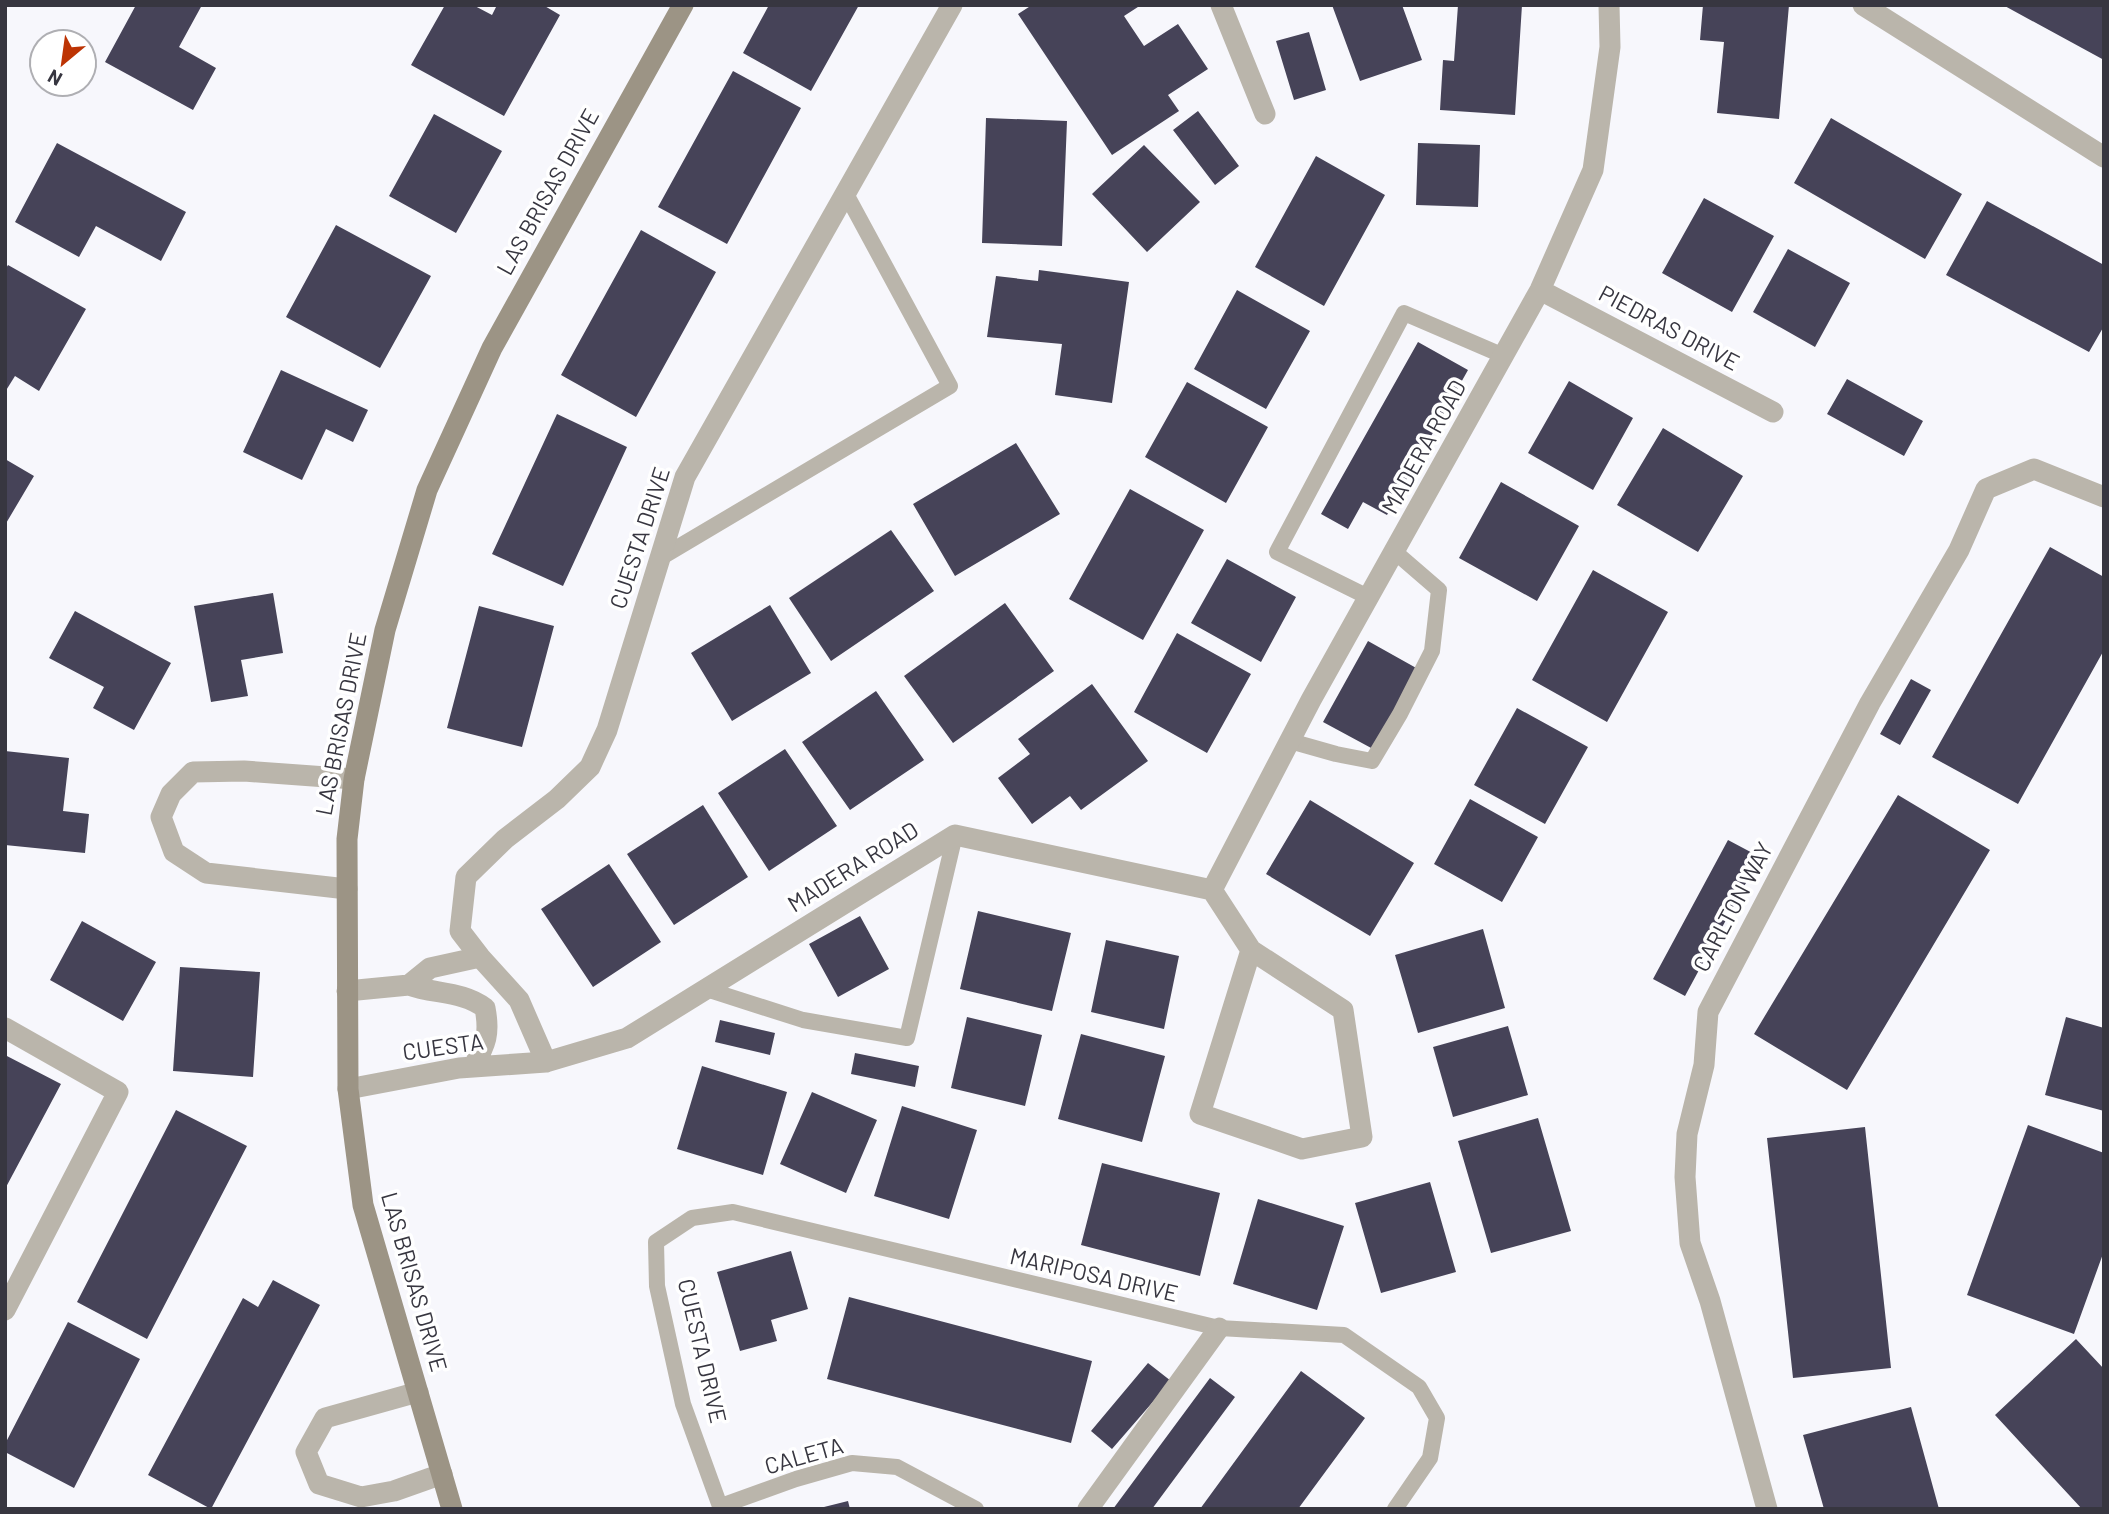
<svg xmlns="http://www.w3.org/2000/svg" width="2109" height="1514" font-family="Barlow,sans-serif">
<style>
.building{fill:#464358}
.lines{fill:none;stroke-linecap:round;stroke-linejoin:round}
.lane{stroke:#bab5ab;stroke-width:16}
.street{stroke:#bab5ab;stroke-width:21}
.secondary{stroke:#9c9485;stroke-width:21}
.labels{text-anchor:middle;stroke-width:7;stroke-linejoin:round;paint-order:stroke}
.street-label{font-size:23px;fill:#373640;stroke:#fff}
</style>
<rect width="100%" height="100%" fill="#f7f7fc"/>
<!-- building -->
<path class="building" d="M136,5H202L179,47L216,68L193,110L105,62Z
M445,5H473L492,15L497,5H543L560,15L504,116L411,65Z
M769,5H859L811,91L743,53Z
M1032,5H1141L1124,16L1144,46L1178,24L1208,69L1168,95L1179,111L1112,155L1018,14Z
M1332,5H1402L1422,60L1360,81Z
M1458,5H1522L1515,115L1440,110L1443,60L1454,61Z
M1703,5H1789L1779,119L1717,113L1724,42L1700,40Z
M2003,5H2104V60Z
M1309,32L1326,90L1294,100L1276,41Z
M733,71L801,108L727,244L658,207Z
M1198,111L1239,166L1215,185L1173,130Z
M434,114L502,151L456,233L389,196Z
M986,118L1067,121L1062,246L982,243Z
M1831,118L1962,194L1925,259L1794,183Z
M57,143L186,212L161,261L96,226L79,257L15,222Z
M1418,143L1480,145L1478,207L1416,205Z
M1144,145L1200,202L1147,252L1092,194Z
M1316,156L1385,195L1324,306L1255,267Z
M1704,198L1774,236L1732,312L1662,273Z
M1987,201L2104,265V326L2089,352L1946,275Z
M336,225L431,276L380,368L286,317Z
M641,230L716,272L636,417L561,375Z
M1788,249L1850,283L1815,347L1753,312Z
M8,265L86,309L39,391L15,376L5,392V270Z
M1039,270L1129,282L1112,403L1055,395L1062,344L987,337L996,276L1038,281Z
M1237,290L1310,331L1266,409L1194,369Z
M1418,342L1468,370L1387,515L1363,502L1348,529L1321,514Z
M281,370L368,410L353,442L326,429L302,480L243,452Z
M1847,379L1923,421L1904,456L1827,414Z
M1569,381L1633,418L1593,490L1528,453Z
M1187,382L1268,427L1226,503L1145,457Z
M557,414L627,447L563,586L492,554Z
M1663,428L1743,476L1698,552L1617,505Z
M1016,443L1060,514L955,576L913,504Z
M5,459L34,476L5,525Z
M1501,482L1579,526L1537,601L1459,558Z
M1130,489L1204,530L1143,640L1069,599Z
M891,530L934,591L831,661L789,598Z
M2050,547L2104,577V650L2018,804L1932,757Z
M1227,559L1296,597L1261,662L1191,623Z
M1593,570L1668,612L1607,722L1532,680Z
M273,593L283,653L241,660L248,696L211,702L194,606Z
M1005,603L1054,671L953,743L904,676Z
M770,605L811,673L732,721L691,653Z
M479,606L554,626L522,747L447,728Z
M75,611L171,663L134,730L93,708L104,687L49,658Z
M1177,633L1251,674L1207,753L1134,712Z
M1368,641L1418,669L1373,749L1323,722Z
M1911,679L1931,690L1900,745L1880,734Z
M1092,684L1148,761L1081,810L1070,796L1032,824L998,778L1030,754L1018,739Z
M876,691L924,760L850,810L802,742Z
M1517,708L1588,747L1545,824L1474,785Z
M785,749L837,826L769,871L718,793Z
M5,751L69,758L63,811L89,814L85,853L5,845Z
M1898,795L1990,850L1847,1090L1754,1034Z
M1470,799L1538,837L1502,902L1434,864Z
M1310,800L1414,863L1370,936L1266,874Z
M703,805L748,877L674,925L627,854Z
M1728,840L1760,857L1685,996L1653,979Z
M609,864L661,942L593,987L541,909Z
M978,911L1071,933L1052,1011L960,989Z
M860,916L889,969L838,997L809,944Z
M82,921L156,962L123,1021L50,980Z
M1483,929L1505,1008L1418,1033L1395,955Z
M1106,940L1179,956L1164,1029L1091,1012Z
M180,967L260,972L253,1077L173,1071Z
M967,1017L1042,1035L1025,1106L951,1088Z
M2066,1017L2104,1028V1111L2045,1095Z
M720,1020L775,1033L770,1055L715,1042Z
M1508,1026L1528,1095L1453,1117L1433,1047Z
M1081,1034L1165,1056L1142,1142L1058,1119Z
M855,1053L919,1066L915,1087L851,1074Z
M5,1055L61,1084L5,1189Z
M702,1066L787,1092L763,1175L677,1149Z
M812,1092L877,1120L846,1193L780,1164Z
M902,1106L977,1130L949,1219L874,1196Z
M176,1110L247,1146L147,1339L77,1302Z
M1538,1118L1571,1231L1491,1253L1458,1141Z
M2028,1125L2104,1153V1251L2074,1334L1967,1295Z
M1865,1127L1891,1368L1793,1378L1767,1138Z
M1102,1163L1220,1193L1200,1276L1081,1245Z
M1430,1182L1456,1272L1381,1293L1355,1203Z
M1258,1199L1344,1226L1317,1310L1233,1284Z
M791,1251L808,1309L771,1320L777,1341L740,1351L717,1272Z
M273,1280L320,1305L211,1509L148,1475L243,1298L258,1307Z
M849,1297L1092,1361L1071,1443L827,1379Z
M68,1322L140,1359L74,1488L5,1452V1444Z
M2076,1339L2104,1369V1509H2082L1995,1415Z
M1148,1363L1171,1381L1112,1449L1091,1431Z
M1301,1371L1365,1418L1298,1509H1200Z
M1210,1378L1235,1397L1152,1509H1113Z
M1911,1407L1939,1509H1824L1803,1435Z
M848,1501L850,1509H820V1508Z"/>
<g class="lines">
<!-- lane -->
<path class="lane" d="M660,558L950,386L845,192
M1370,598L1277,552L1404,313L1504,356
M1290,741L1336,754L1372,761L1400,714L1432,651L1439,590L1395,552
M706,989L803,1020L907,1038L955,835
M721,1506L796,1479L852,1463L897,1467L976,1509
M721,1509L683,1404L657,1286L656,1242L692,1218L733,1212L1219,1328L1344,1335L1419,1387L1437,1418L1430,1458L1395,1509"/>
<!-- street -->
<path class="street" d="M1221,5L1265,114
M1863,5L2104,157
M1540,290L1773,412
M347,889L206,873L174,852L161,817L171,794L193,772L244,771L354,779
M1212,890L1311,700L1540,290L1593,170L1610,47L1609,5
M1251,950L1343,1010L1362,1137L1302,1149L1200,1114Z
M409,985C434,994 463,991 485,1008C490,1034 486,1044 473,1067
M347,991L409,985L430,968L480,957
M5,1028L118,1092L5,1310
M546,1062L519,1000L480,957L460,931L466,877L505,839L557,799L590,767L607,730L685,477L952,5
M348,1089L459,1068L546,1062L627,1038L955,835L1212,890L1251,950
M418,1392L325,1418L306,1452L319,1484L361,1497L394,1491L442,1474
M1088,1509L1219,1328
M1767,1509L1710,1301L1690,1243L1685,1177L1687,1134L1704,1065L1708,1012L1870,703L1959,550L1986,489L2034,469L2104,497"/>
<!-- secondary -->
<path class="secondary" d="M452,1509L363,1205L348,1089L347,839L354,779L385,630L427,490L492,348L683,5"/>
</g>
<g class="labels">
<!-- street labels -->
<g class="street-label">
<text transform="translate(548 192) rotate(-61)" y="8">LAS BRISAS DRIVE</text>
<text transform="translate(1669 328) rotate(28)" y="8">PIEDRAS DRIVE</text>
<text transform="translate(1424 447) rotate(-61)" y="8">MADERA ROAD</text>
<text transform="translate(640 538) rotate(-72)" y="8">CUESTA DRIVE</text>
<text transform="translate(341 724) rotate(-79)" y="8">LAS BRISAS DRIVE</text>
<text transform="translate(853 867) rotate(-32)" y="8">MADERA ROAD</text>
<text transform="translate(1733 907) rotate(-62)" y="8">CARLTON WAY</text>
<text transform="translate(443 1047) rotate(-8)" y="8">CUESTA</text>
<text transform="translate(1094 1275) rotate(13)" y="8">MARIPOSA DRIVE</text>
<text transform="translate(414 1282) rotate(74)" y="8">LAS BRISAS DRIVE</text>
<text transform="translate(702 1351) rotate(77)" y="8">CUESTA DRIVE</text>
<text transform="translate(804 1456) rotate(-16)" y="8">CALETA</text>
</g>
</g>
<!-- border -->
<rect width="2109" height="1514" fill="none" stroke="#373640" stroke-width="14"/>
<!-- north arrow -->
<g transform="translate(63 63) rotate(209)"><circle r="33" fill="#ffffff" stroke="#afafb3" stroke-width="2"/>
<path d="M0-5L12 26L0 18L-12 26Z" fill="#bd3404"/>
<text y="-10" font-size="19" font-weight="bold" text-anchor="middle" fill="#373640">N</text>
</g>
</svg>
